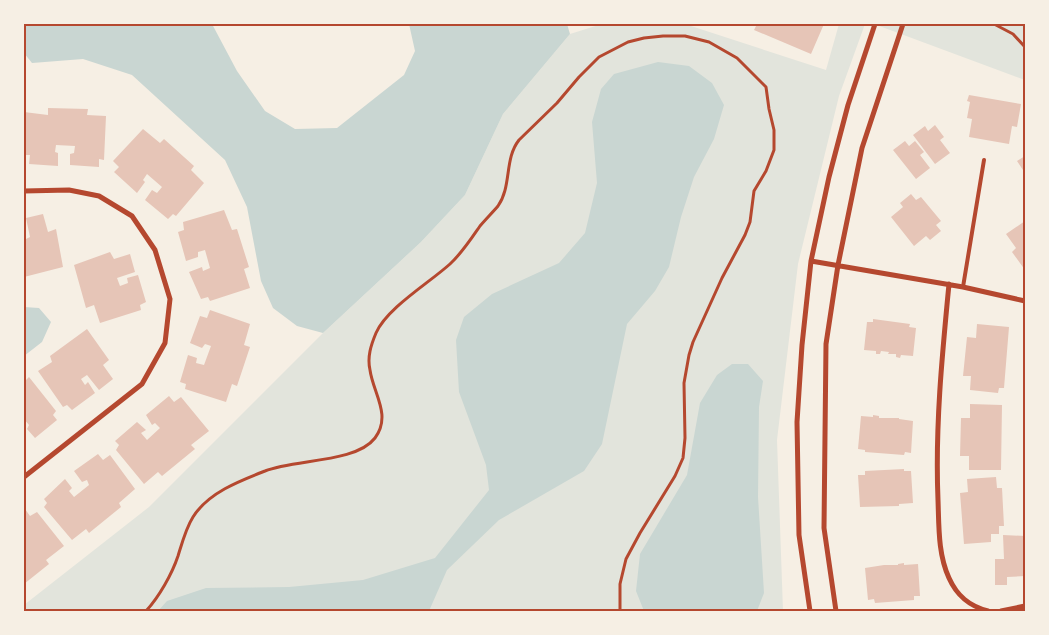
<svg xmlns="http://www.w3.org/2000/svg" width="1049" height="635" font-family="Barlow,sans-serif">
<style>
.green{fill:#e2e4dc}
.water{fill:#c9d6d2}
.building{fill:#e6c5b7}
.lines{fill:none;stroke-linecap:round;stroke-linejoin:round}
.path{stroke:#b5482f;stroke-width:3}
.service{stroke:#b5482f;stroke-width:4}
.minor{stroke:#b5482f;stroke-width:5}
.neatline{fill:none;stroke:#b5482f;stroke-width:2}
</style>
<rect width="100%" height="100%" fill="#f6efe4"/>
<!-- green -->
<path class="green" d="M602,24H675L691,26L826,70L839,24H865L839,96L798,264L777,440L783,611H24V605L149,507L323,333L421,242L465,195L503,114L570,34Z
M874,24H1025V80Z"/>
<!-- water -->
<path class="water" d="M24,24H212L237,71L265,111L295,129L337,128L404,75L415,51L409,24H567L570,34L503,114L465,195L421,242L323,333L297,326L273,308L261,281L247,207L225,160L132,75L83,59L32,63L24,53Z
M658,62L689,66L712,83L724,105L714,139L694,177L681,217L669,267L655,291L627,324L602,444L584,471L499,520L447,570L429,611H158L167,601L206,588L289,587L363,580L435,558L489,490L486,465L459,392L456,340L464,317L492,294L559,263L585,233L597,183L592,122L601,89L614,74Z
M24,307L39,308L51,322L42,342L24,356Z
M732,364H748L763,381L759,407L758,497L764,593L757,611H644L636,591L640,554L687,475L700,403L717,375Z"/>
<!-- building -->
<path class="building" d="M757,24H824L811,54L754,30Z
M969,95L1021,104L1017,127L1012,126L1009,144L969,137L972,119L967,118L970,102L967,101Z
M48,108L88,109L87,115L106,116L104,160L99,159V167L70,165V154L74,153L75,146L56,145L55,152L58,153V166L29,164L30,155H24V112L48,115Z
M935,125L944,137L940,140L950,153L935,164L913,135L925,126L928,131Z
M143,129L160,143L164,139L194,166L191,170L204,183L176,216L173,214L168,219L145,200L152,190L157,193L162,187L147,174L143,180L145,182L137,193L114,172L119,167L113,161Z
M905,141L909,146L915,141L924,152L920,155L930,168L916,179L893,150Z
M1025,156V173L1017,161Z
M911,194L916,200L921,197L941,221L936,225L941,231L930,240L926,236L914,246L891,217L903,207L900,203Z
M224,210L232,230L237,229L249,267L244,269L250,288L210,301L208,297L201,299L189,272L202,267L203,271L210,268L205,250L198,252V257L186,261L178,232L184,230L183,222Z
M43,214L48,232L56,229L63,267L24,277V240L30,237L26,218Z
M1025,221V270L1012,252L1016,248L1006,234Z
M110,252L114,259L130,254L135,272L117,278L120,286L128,283L127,278L138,275L146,302L140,305L141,310L100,323L94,305L86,308L74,265Z
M210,310L250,324L244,345L250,347L237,386L232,384L226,402L185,389L186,384L180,382L188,355L197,358L196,363L204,365L211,346L205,344L202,348L190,343L200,316L207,318Z
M873,319L910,324L909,327L916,328L913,356L901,355L900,358L896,357V354H888L889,352L881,351L880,354H876V351L864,350L867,322H873Z
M977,324L1009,327L1004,388H999L998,393L970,390L971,376H963L967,337L976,338Z
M87,329L109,360L103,365L113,379L99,390L87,375L81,379L85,385L88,382L95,393L72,410L67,405L63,407L38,371L52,362L50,356Z
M29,377L56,411L53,415L57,420L35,438L27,429L29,425L24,419V382Z
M169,396L174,402L181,397L209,431L191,445L195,449L162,476L158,472L144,484L116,450L119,445L115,441L137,422L146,430L141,433L147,440L160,428L155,423L152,425L146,415Z
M970,404L1002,405L1001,470H969V456H960L961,418H970Z
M873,415L879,416V418H899V419L913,421L911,453L905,452L904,455L865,452V450L858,449L861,416L873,417Z
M98,454L103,460L110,455L135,489L119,503L121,507L89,533L86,529L72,540L44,507L47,503L44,499L65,479L72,488L69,491L74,497L89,485L87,480L82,482L74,471Z
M904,469V471H911L913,503L899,504V506L860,507L858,475H865V471Z
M996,477L997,488H1002L1004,526H999V534H991V542L964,544L960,493L968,492L967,479Z
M25,509L30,516L37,512L64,546L46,560L49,564L24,584Z
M1003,535L1025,536V576L1007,577V585H995V559H1004Z
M904,563V565L918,564L920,596H914V600L875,603L874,599L868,600L865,568L884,565H898V564Z"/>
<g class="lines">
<!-- path -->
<path class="path" d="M994,24L1013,34L1025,47
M146,611C159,597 172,574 178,556C182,543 186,528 193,517C208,493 239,481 265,471C294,459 356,463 375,438C392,415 373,393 370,370C367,357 371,345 376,333C387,308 429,283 450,264C462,253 471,239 480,226C486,219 492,213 498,206C512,186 504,159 519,140L557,103L579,77L599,57L628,42L644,38L663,36H685L709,42L737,58L766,87L769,109L774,130V150L766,171L754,191L750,222L745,235L722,278L693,342L689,355L684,383L685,438L683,458L675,476L640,533L626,559L620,584V611"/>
<!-- service -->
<path class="service" d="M963,287L984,160"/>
<!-- minor -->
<path class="minor" d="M24,191L69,190L99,196L132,216L155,250L170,299L165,343L142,384L24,477
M811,261L963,287L1025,301
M949,284C942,356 935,428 938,500C939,527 938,554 949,578C957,596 969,606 988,611
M810,611L799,535L797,422L802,345L811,261L829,177L848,105L875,24
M836,611L824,528L826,344L838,265L862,148L903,24
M1001,611L1025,606"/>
</g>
<!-- border -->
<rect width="1049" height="635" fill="none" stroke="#f6efe4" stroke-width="50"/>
<rect x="25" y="25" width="999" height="585" class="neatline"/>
</svg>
